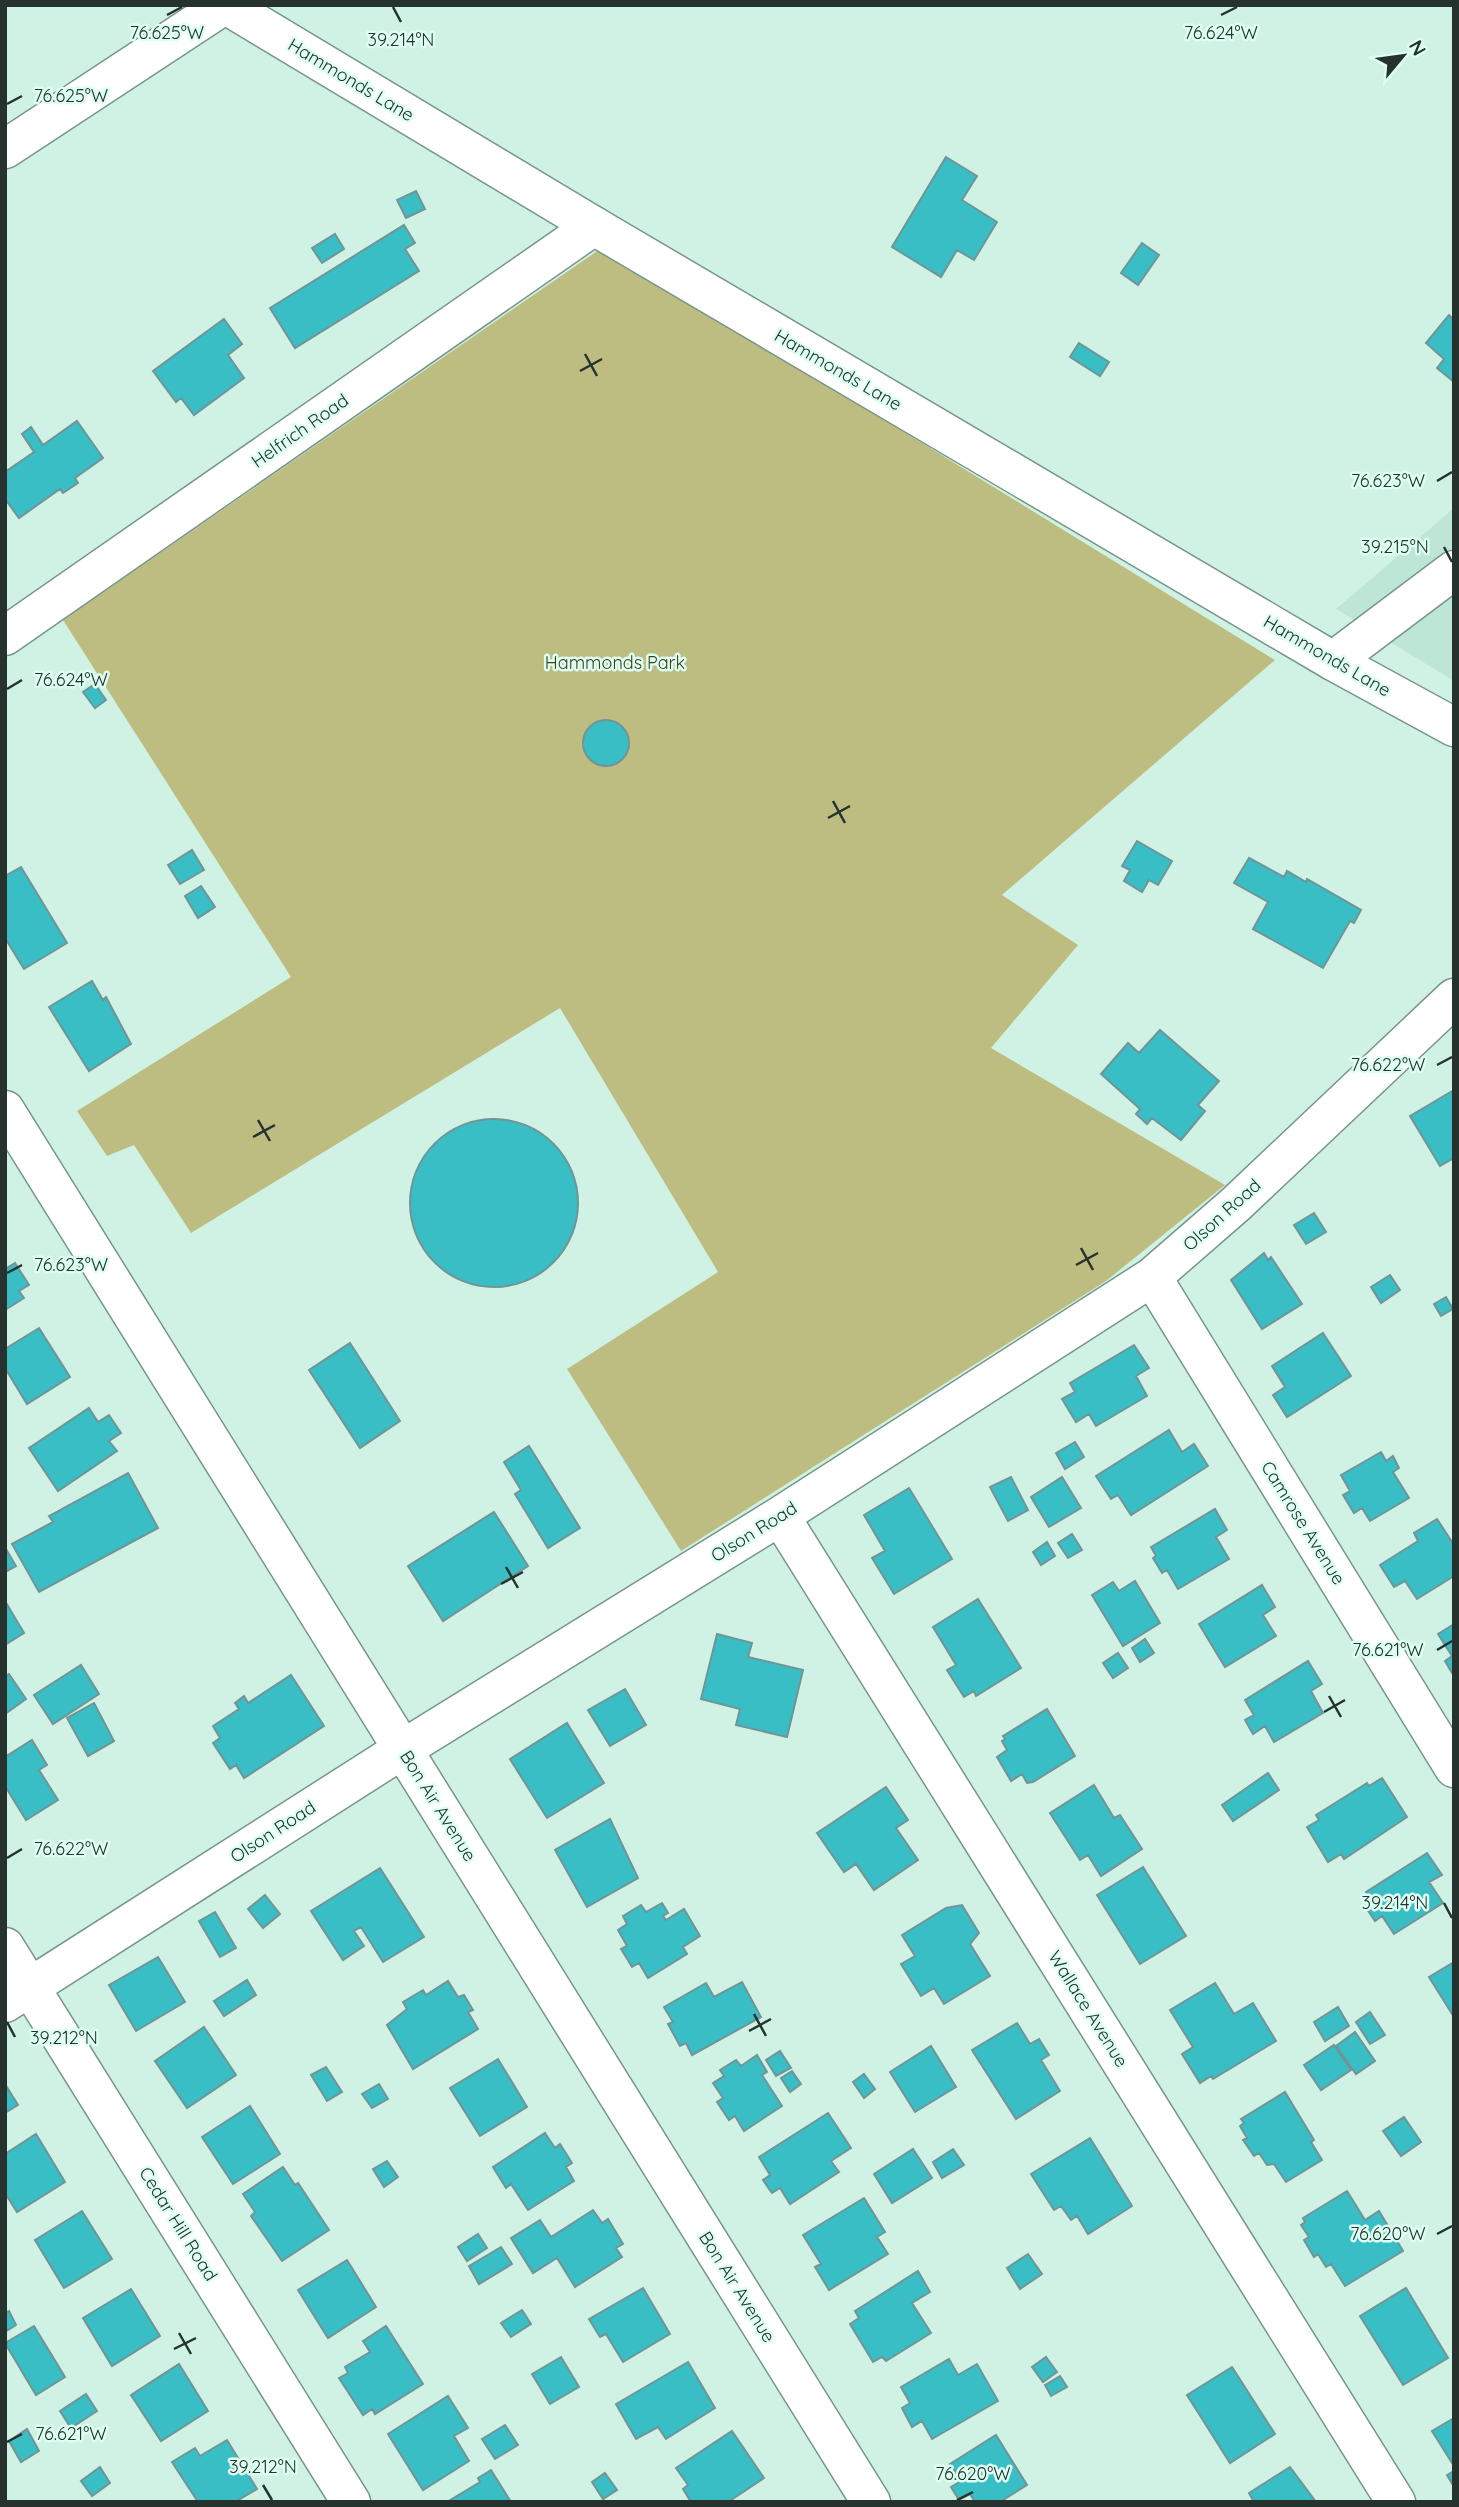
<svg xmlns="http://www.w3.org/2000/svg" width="1459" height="2507" font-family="Quicksand,sans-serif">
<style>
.built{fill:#bde6d7}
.green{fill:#bebd81}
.building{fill:#39bec6;stroke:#719496;stroke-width:2}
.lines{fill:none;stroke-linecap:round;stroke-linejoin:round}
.minor-casing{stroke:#77968a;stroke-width:41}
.tertiary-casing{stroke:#77968a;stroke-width:41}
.motorway-casing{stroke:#77968a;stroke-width:41}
.minor{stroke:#fff;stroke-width:38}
.tertiary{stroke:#fff;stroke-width:38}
.motorway{stroke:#fff;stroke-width:38}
.ticks{fill:none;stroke:#25322e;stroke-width:2.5}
.labels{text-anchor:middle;stroke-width:5;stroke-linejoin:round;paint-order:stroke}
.street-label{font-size:18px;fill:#25322e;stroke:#ddfff2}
.park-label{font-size:18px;fill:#3f3e18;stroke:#ddfff2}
.ticks-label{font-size:18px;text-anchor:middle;fill:#25322e;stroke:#ddfff2;stroke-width:5;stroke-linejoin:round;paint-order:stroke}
</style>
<rect width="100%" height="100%" fill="#d0f2e5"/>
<!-- built -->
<path class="built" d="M1454,508V681L1336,609Z"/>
<!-- green -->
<path class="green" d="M603,247L1275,660L1002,895L1078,945L991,1048L1225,1185L1106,1281L681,1551L567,1369L718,1272L560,1008L191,1233L134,1145L107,1156L77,1111L291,977L63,620Z"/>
<!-- building -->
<path class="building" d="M946,157L977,176L962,200L997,222L974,260L957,250L941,277L892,247Z
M416,191L425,209L406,218L397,200Z
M404,225L415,243L405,249L419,271L295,348L270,308Z
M335,234L344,249L322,263L312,248Z
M1142,243L1159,255L1138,285L1121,273Z
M1449,315L1454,320V382L1437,368L1444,359L1426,343Z
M224,319L242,344L228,355L244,378L194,415L181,398L176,402L153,371Z
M1079,343L1109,362L1100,376L1070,357Z
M77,421L103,458L75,478L78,483L63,493L60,489L19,518L5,499V472L34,452L22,434L31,427L43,445Z
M95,684L106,700L95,708L83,692Z
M583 743a23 23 0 1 1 46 0a23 23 0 1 1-46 0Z
M1137,841L1172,861L1158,885L1149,880L1142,892L1124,881L1130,870L1122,866Z
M192,850L204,870L180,884L168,865Z
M1249,858L1284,877L1287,871L1306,882L1307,879L1361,910L1354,923L1350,921L1323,968L1253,929L1268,902L1234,883Z
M21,867L67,943L24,969L5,938V876Z
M201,886L215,907L198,918L185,896Z
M92,981L103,1000L106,997L131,1044L89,1071L49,1007Z
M1160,1030L1219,1081L1198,1105L1205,1111L1181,1140L1152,1118L1147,1124L1136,1114L1140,1109L1101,1074L1128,1043L1139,1053Z
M1454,1090V1158L1440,1166L1410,1116Z
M410 1203a84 84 0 1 1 168 0a84 84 0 1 1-168 0Z
M1314,1213L1326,1232L1306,1244L1294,1225Z
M1264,1253L1268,1260L1271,1257L1302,1304L1262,1329L1231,1280Z
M15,1263L29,1285L19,1291L24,1298L5,1310V1269Z
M1390,1275L1400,1290L1381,1303L1371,1287Z
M1446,1297L1453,1309L1441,1316L1434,1304Z
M39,1328L70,1377L27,1404L5,1368V1349Z
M1323,1333L1351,1376L1287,1417L1273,1395L1285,1387L1272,1366Z
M350,1343L400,1421L360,1448L309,1370Z
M1134,1345L1149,1368L1136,1376L1147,1396L1096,1426L1089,1414L1076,1422L1062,1399L1075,1392L1070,1383Z
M89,1408L98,1422L109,1415L121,1433L109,1441L117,1451L58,1491L29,1448Z
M1169,1430L1182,1452L1194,1444L1208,1466L1131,1515L1118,1495L1111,1499L1096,1476Z
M1075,1442L1084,1457L1065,1469L1056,1453Z
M529,1446L580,1528L548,1548L515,1494L521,1490L504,1462Z
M1381,1452L1386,1461L1393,1456L1399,1468L1393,1472L1409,1498L1370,1521L1362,1508L1354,1513L1343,1495L1350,1491L1341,1475Z
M128,1473L158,1528L39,1592L12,1544L53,1522L49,1516Z
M1011,1477L1028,1510L1008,1521L990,1487Z
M1062,1477L1081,1508L1049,1527L1031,1497Z
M909,1488L952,1559L894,1594L872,1558L885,1551L864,1515Z
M1215,1509L1227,1530L1216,1537L1229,1559L1178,1589L1167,1570L1162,1573L1153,1558L1156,1556L1151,1547Z
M494,1512L528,1566L443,1621L408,1566Z
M1437,1519L1454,1545V1576L1417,1599L1405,1581L1394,1587L1380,1565L1418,1541L1414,1533Z
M1072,1534L1082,1550L1068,1558L1058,1543Z
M1047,1542L1055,1556L1041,1565L1033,1552Z
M6,1549L16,1566L5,1572V1550Z
M1135,1581L1160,1623L1123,1646L1092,1595L1113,1582L1119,1591Z
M1262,1585L1275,1607L1263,1615L1276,1636L1225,1667L1199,1624Z
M978,1599L1021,1668L976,1696L974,1691L964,1697L947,1670L956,1665L933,1627Z
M5,1601L24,1633L5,1645Z
M1454,1624V1672L1452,1673L1445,1661L1452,1656L1438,1634Z
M717,1634L752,1643L748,1657L803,1670L787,1737L736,1725L740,1709L701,1699Z
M1145,1639L1154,1653L1140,1662L1132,1648Z
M1118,1653L1128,1668L1113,1678L1103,1663Z
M1308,1661L1322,1684L1311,1691L1323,1713L1274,1742L1265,1726L1253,1734L1245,1720L1254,1715L1245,1700Z
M81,1665L99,1694L53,1724L34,1695Z
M9,1674L26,1699L5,1714V1676Z
M291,1675L324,1726L244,1778L236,1765L230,1769L213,1743L220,1738L213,1726L239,1709L235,1703L244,1696L248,1703Z
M625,1689L646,1725L610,1746L588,1710Z
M94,1703L114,1741L88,1756L67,1718Z
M1047,1709L1075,1756L1033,1782L1027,1783L1022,1774L1011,1781L997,1757L1007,1750L1002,1741L1005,1739L1003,1736Z
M567,1723L604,1783L547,1818L510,1759Z
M32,1740L47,1765L39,1770L58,1800L26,1820L5,1786V1757Z
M1268,1773L1279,1790L1233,1821L1222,1805Z
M1382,1778L1407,1817L1344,1859L1341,1854L1328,1862L1307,1827L1319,1820L1316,1815L1367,1783L1369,1786Z
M1094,1785L1114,1818L1120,1815L1142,1849L1101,1876L1088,1855L1080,1860L1050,1813Z
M886,1787L908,1820L896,1828L918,1860L874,1890L856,1864L844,1872L817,1833Z
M610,1819L638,1878L587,1907L555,1850Z
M1427,1853L1442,1875L1429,1882L1443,1903L1394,1934L1382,1916L1375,1921L1367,1909L1374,1905L1366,1892Z
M1143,1867L1186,1936L1140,1964L1097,1895Z
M380,1868L424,1937L383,1962L361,1927L354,1931L364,1946L343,1960L311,1911Z
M265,1895L280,1914L263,1928L248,1909Z
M662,1903L668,1913L663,1916L666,1920L684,1909L700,1936L683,1947L687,1954L648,1978L639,1963L632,1967L621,1949L627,1946L618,1930L627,1924L623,1916L641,1905L646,1912Z
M962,1905L979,1933L970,1944L990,1976L944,2004L934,1988L921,1996L901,1964L915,1956L902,1935L946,1908Z
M215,1912L236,1948L220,1957L199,1921Z
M158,1957L185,2002L136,2031L109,1985Z
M1454,1962V2017L1429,1977Z
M247,1980L256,1995L224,2016L214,2001Z
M448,1981L458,1997L464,1995L473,2010L468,2012L478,2029L413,2069L387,2025L407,2009L403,2002L423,1990L426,1995Z
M742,1982L761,2017L692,2055L686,2043L680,2046L668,2024L673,2022L664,2007L706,1983L714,1997Z
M1215,1983L1234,2014L1253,2003L1276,2041L1213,2079L1211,2076L1200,2083L1182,2054L1193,2047L1170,2010Z
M1338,2007L1349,2026L1325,2041L1314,2022Z
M1370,2012L1385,2035L1370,2044L1356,2022Z
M1017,2023L1030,2044L1039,2039L1049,2055L1041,2060L1060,2091L1016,2119L972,2050Z
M204,2027L236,2075L187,2108L155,2061Z
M1355,2032L1375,2061L1356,2074L1336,2046Z
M1334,2045L1351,2070L1321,2090L1304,2065Z
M931,2046L956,2087L915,2112L890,2072Z
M780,2051L791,2068L776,2076L766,2060Z
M757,2055L767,2072L762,2075L782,2106L744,2131L735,2116L729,2120L717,2102L723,2098L713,2083L724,2076L720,2070L736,2060L741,2066Z
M498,2059L527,2107L480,2136L450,2088Z
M326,2067L342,2092L327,2101L311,2075Z
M792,2071L801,2084L790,2092L781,2078Z
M864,2074L875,2089L864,2098L853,2082Z
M5,2084L18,2105L5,2113Z
M379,2084L388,2099L372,2108L362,2094Z
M1285,2092L1314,2140L1311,2142L1322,2160L1286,2182L1274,2164L1267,2165L1259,2153L1254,2156L1243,2140L1247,2138L1240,2126L1244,2123L1241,2119Z
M250,2106L280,2154L233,2184L202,2137Z
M828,2113L851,2148L831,2161L839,2172L790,2204L780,2188L772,2193L769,2189L763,2180L770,2175L759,2157Z
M1404,2117L1421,2142L1401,2156L1383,2131Z
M545,2133L555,2148L560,2144L572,2163L566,2167L574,2181L528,2210L511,2184L506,2188L493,2167Z
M36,2134L65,2182L17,2212L5,2193V2154Z
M1090,2138L1132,2206L1088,2234L1077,2216L1071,2220L1061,2206L1054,2210L1031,2174Z
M913,2149L932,2178L892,2203L874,2174Z
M953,2149L964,2165L942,2178L933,2162Z
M387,2161L398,2177L384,2187L373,2169Z
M283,2167L295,2185L298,2183L329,2230L282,2261L251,2216L255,2212L243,2194Z
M1347,2191L1365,2220L1379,2211L1403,2251L1345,2286L1331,2264L1326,2267L1318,2254L1314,2257L1304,2240L1309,2237L1301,2225L1305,2222L1303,2218Z
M864,2198L885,2232L877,2237L888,2254L829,2290L815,2267L821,2264L803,2235Z
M593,2210L602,2223L608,2219L623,2244L616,2248L622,2257L575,2287L557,2258L533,2273L511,2238L540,2220L551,2237Z
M82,2211L112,2259L64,2288L35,2240Z
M478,2234L487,2248L467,2261L458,2247Z
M501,2247L512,2264L479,2284L469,2266Z
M1028,2254L1042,2274L1020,2289L1007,2268Z
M347,2260L376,2307L328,2338L298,2290Z
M918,2271L930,2292L912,2303L931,2333L886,2361L882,2357L873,2362L850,2324L859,2318L855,2311Z
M643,2288L670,2334L623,2362L606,2334L600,2337L589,2319Z
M1406,2288L1448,2358L1403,2385L1360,2316Z
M131,2289L160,2336L112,2366L83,2318Z
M522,2310L531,2324L511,2337L501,2323Z
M9,2311L16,2325L5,2332V2313Z
M34,2326L65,2377L36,2395L5,2343Z
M386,2326L423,2384L375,2414L372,2409L363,2415L339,2378L348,2373L345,2367L370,2352L363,2341Z
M561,2357L579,2387L550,2404L532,2374Z
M1046,2357L1057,2372L1043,2382L1032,2367Z
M949,2359L958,2375L977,2364L998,2401L932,2439L922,2421L912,2427L902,2408L910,2403L901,2387Z
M688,2362L715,2408L666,2439L658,2427L636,2439L616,2404Z
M179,2364L208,2411L161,2441L131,2395Z
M1232,2367L1275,2434L1230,2463L1187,2395Z
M1060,2376L1067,2387L1051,2396L1045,2385Z
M86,2394L97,2411L71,2428L60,2411Z
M448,2396L468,2428L454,2436L469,2461L423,2490L388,2434Z
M1454,2418V2466L1432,2431Z
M505,2425L518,2445L495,2459L482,2439Z
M27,2429L39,2451L21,2462L9,2441Z
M732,2431L764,2478L728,2502H691L683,2489L688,2485L676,2468Z
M996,2435L1027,2485L1000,2502H975L970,2494L959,2500L951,2487L961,2481L950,2464Z
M227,2440L257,2489L235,2502H198L172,2462L195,2448L200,2456Z
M100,2467L110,2483L92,2496L81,2481Z
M1290,2467L1316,2502H1254L1249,2493Z
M491,2470L511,2502H447L480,2482L478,2478Z
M1454,2471V2487L1447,2475Z
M605,2473L617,2490L603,2499L592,2482Z"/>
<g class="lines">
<defs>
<path id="minor" d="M5,636L594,226
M1333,661L1454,570
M5,1110L871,2502
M1152,1277L1454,1768
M780,1516L1396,2502
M5,1947L351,2502
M5,2003L403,1749L780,1516L1152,1277L1236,1204L1454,998"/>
<path id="tertiary" d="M226,5L594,226L1333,661L1454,727"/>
<path id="motorway" d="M5,149L224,5"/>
</defs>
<!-- minor casing -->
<use href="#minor" class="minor-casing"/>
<!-- tertiary casing -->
<use href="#tertiary" class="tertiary-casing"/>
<!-- motorway casing -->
<use href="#motorway" class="motorway-casing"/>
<!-- minor -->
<use href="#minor" class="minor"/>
<!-- tertiary -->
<use href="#tertiary" class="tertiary"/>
<!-- motorway -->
<use href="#motorway" class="motorway"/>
</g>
<!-- ticks -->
<path class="ticks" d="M393,7L401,22M167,15L182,7M1221,15L1237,7M7,104L22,96M585,354L597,376M580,371L602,359M1437,481L1452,472M1444,547L1452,562M7,689L22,680M833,801L845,823M828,818L850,806M1437,1065L1452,1057M258,1120L270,1141M253,1137L275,1125M1081,1248L1093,1270M1076,1265L1098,1253M7,1273L22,1265M506,1567L518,1588M501,1584L523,1572M1437,1650L1452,1641M1329,1696L1341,1717M1324,1712L1345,1700M7,1858L22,1849M1444,1903L1452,1918M754,2014L766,2036M7,2022L15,2037M749,2031L771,2019M1437,2234L1452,2226M179,2333L191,2354M174,2349L196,2338M7,2442L22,2434M263,2485L272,2500M957,2500L973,2492"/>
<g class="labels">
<!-- street labels -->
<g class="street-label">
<text transform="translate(351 80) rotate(31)" y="6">Hammonds Lane</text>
<text transform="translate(838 370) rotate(30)" y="6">Hammonds Lane</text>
<text transform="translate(300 431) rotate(-35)" y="6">Helfrich Road</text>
<text transform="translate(1327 656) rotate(30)" y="6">Hammonds Lane</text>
<text transform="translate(1222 1215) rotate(-42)" y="6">Olson Road</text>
<text transform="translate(1303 1523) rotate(58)" y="6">Camrose Avenue</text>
<text transform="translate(754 1532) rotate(-32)" y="6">Olson Road</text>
<text transform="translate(438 1806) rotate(58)" y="6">Bon Air Avenue</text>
<text transform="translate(273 1832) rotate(-33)" y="6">Olson Road</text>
<text transform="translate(1088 2009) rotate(58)" y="6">Wallace Avenue</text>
<text transform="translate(178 2224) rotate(58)" y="6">Cedar Hill Road</text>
<text transform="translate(737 2287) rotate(58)" y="6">Bon Air Avenue</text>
</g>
<!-- park labels -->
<g class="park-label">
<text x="615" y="669">Hammonds Park</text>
</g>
</g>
<g class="ticks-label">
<text x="167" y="39">76.625°W</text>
<text x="1221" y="39">76.624°W</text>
<text x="401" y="46">39.214°N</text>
<text x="71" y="102">76.625°W</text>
<text x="1388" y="487">76.623°W</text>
<text x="1395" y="553">39.215°N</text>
<text x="71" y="686">76.624°W</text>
<text x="1388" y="1071">76.622°W</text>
<text x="71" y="1271">76.623°W</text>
<text x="1388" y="1656">76.621°W</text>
<text x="71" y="1855">76.622°W</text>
<text x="1395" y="1909">39.214°N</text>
<text x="64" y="2044">39.212°N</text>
<text x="1388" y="2240">76.620°W</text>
<text x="71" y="2440">76.621°W</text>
<text x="263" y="2473">39.212°N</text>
<text x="973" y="2480">76.620°W</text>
</g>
<!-- border -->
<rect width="1459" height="2507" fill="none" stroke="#25322e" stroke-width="14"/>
<!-- north arrow -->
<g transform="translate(1403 56) rotate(61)" stroke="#ddfff2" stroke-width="5" paint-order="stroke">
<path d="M0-5L12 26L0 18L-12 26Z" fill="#25322e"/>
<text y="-10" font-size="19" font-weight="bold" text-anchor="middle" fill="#25322e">N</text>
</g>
</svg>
